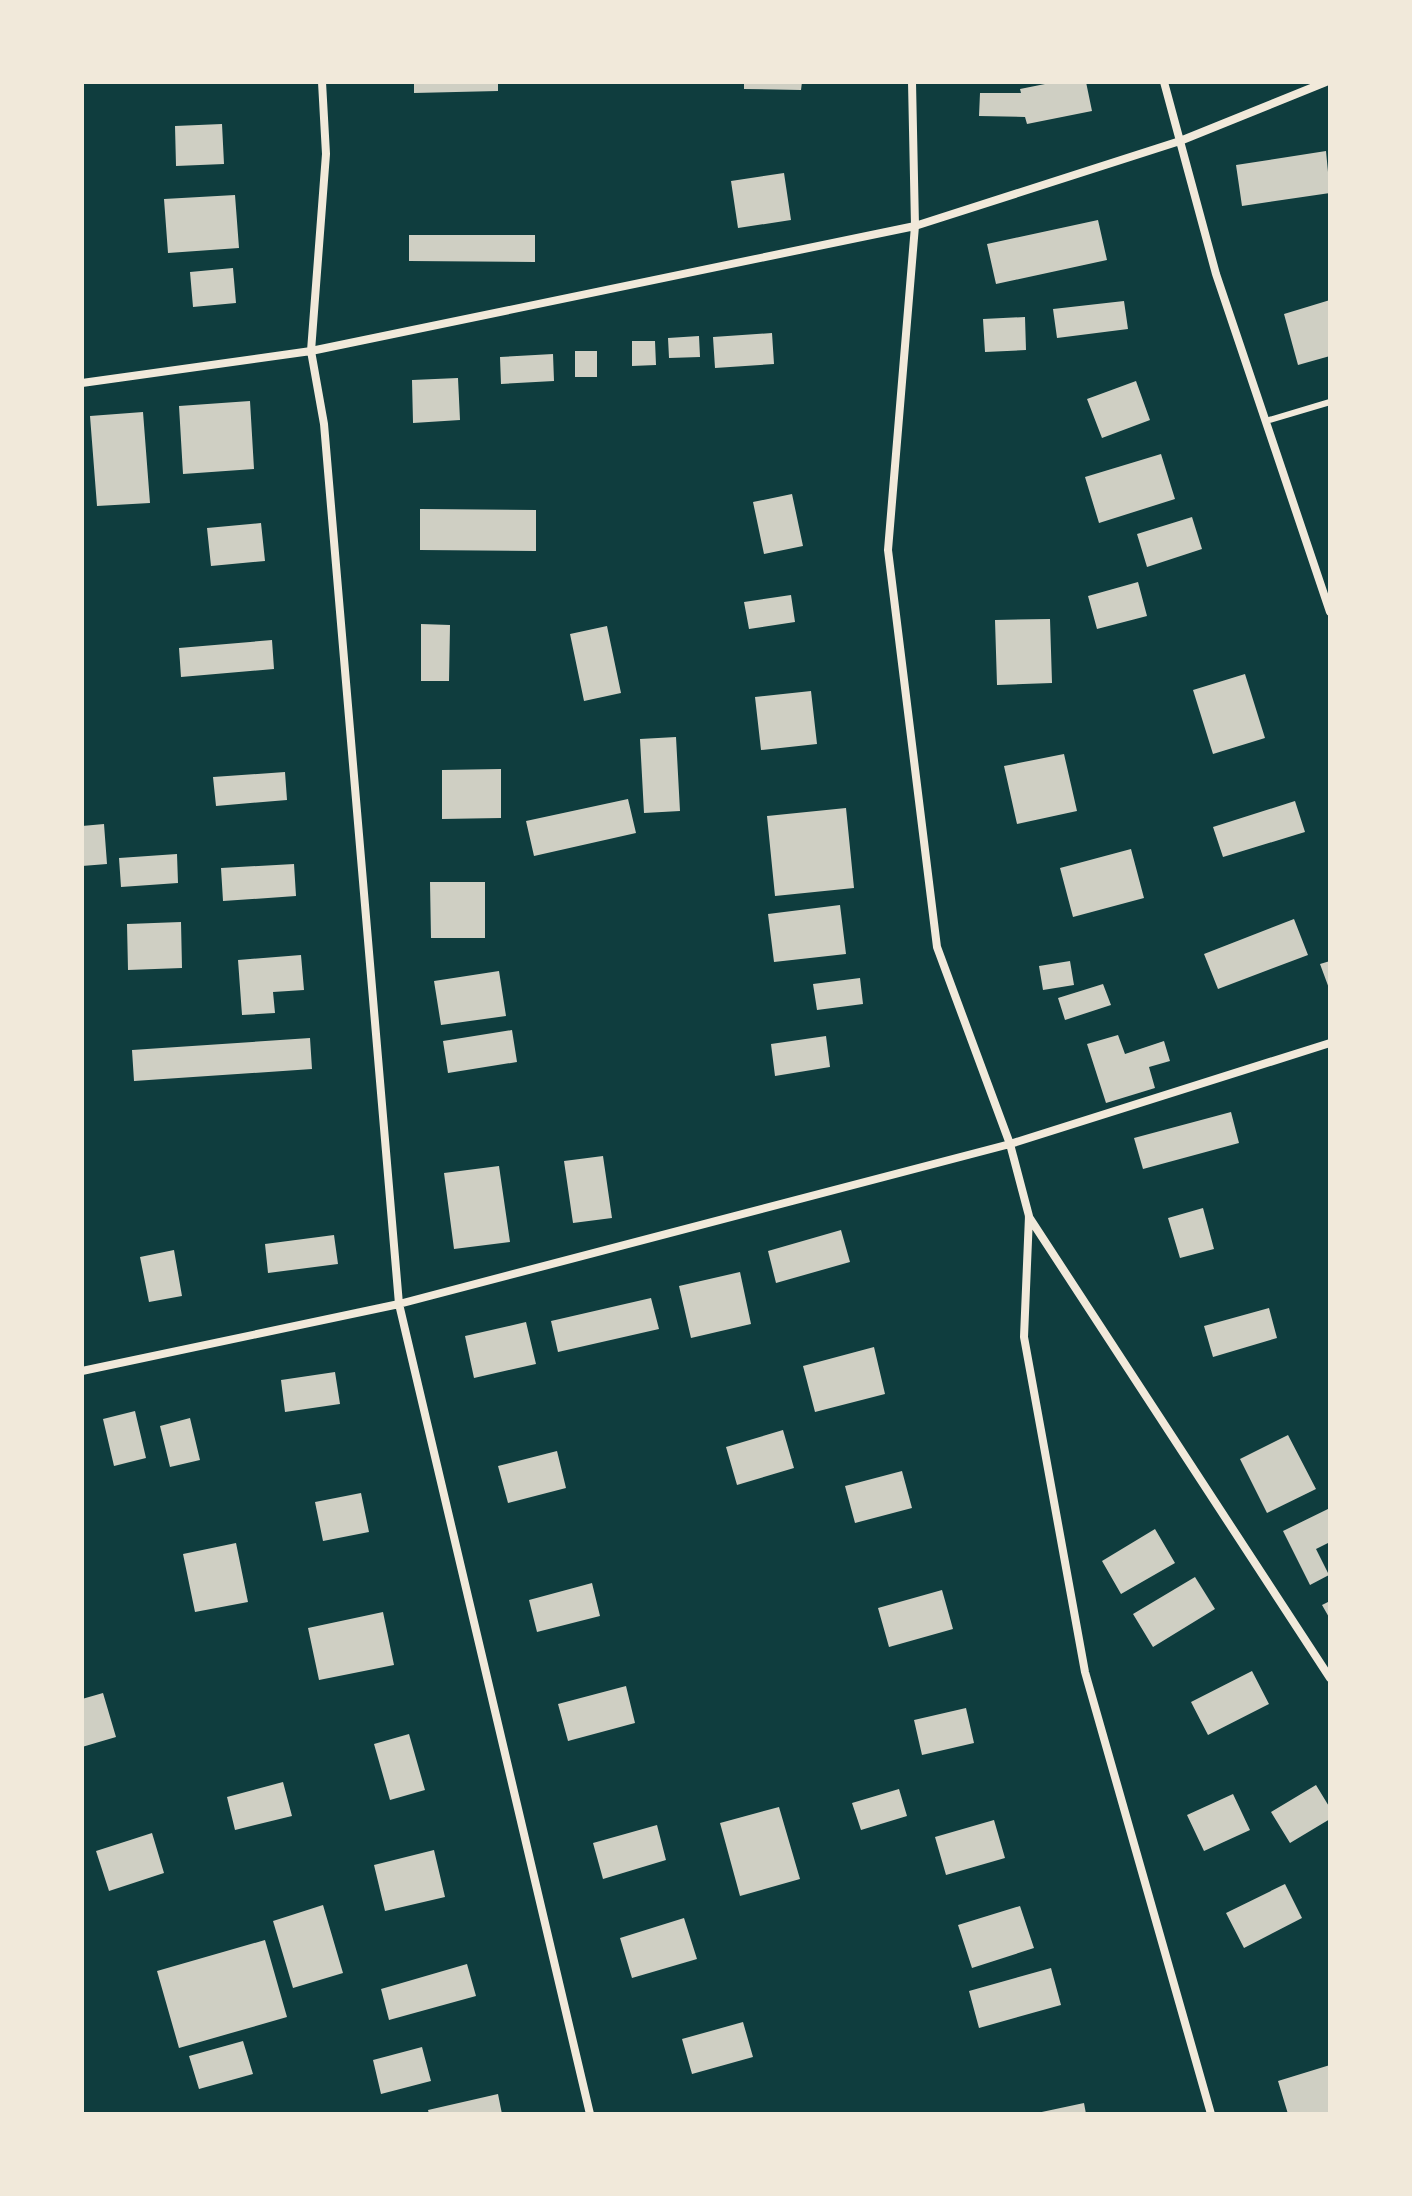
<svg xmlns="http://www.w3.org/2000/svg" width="1412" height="2196" font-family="'Sofia Sans Condensed',sans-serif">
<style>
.building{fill:#cfcfc3}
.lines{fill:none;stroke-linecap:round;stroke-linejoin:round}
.service{stroke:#f1e9da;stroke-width:6}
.minor{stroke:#f1e9da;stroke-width:8}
</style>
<rect width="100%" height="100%" fill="#0f3d3e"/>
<!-- building -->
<path class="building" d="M414,82H498V91L414,93Z
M744,82H802L801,90L744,89Z
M1055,82H1086L1092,111L1027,124L1025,117L979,116L980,93H1021L1020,89Z
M222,124L224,164L176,166L175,126Z
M1326,151L1330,193L1242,206L1236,165Z
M784,173L791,220L738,228L731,181Z
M235,195L239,248L168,253L164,199Z
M1098,220L1107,260L996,284L987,244Z
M409,235H535V262L409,261Z
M233,268L236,303L193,307L190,272Z
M1330,300V356L1298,365L1284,314Z
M1124,301L1128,329L1057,338L1053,309Z
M1025,317L1026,350L985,352L983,319Z
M772,333L774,364L715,368L713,337Z
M699,336L700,357L669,358L668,338Z
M632,341H655L656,365L632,366Z
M575,351H597V377H575Z
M553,354L554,381L501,384L500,357Z
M458,378L460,420L413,423L412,380Z
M1136,381L1150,420L1102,438L1087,399Z
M250,401L254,469L183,474L179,406Z
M143,412L150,503L97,506L90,416Z
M1161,454L1175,499L1099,523L1085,477Z
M792,494L803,546L764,554L753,502Z
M420,509L536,510V551L420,550Z
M1192,517L1202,549L1147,567L1137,534Z
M261,523L265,561L211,566L207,528Z
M1138,582L1147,616L1097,629L1088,596Z
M791,595L795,622L749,629L744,602Z
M1050,619L1052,683L997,685L995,620Z
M421,624L450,625L449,681H421Z
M607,626L621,693L584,701L570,634Z
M272,640L274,669L181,677L179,648Z
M1245,674L1265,738L1213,754L1193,690Z
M811,691L817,744L761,750L755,697Z
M676,737L680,811L644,813L640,739Z
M1064,754L1077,811L1017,824L1004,766Z
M501,769V818L442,819V770Z
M285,772L287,800L216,806L213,777Z
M628,799L636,833L534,856L526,821Z
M1295,801L1305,832L1223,857L1213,827Z
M846,808L854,888L775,896L767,816Z
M104,824L107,864L82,866V826Z
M1131,849L1144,898L1073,917L1060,868Z
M177,854L178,883L121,887L119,858Z
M294,864L296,896L223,901L221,868Z
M430,882H485V938H431Z
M840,905L846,954L774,962L768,914Z
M1294,919L1308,955L1218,989L1204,954Z
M181,922L182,968L128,970L127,924Z
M301,955L304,990L273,992L275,1013L242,1015L238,960Z
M1070,961L1074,985L1043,990L1039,966Z
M1330,961V991L1320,964Z
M499,971L506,1016L441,1025L434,981Z
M860,978L863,1004L817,1010L813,984Z
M1103,984L1111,1005L1065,1020L1058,998Z
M512,1030L517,1062L448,1073L443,1041Z
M1118,1035L1125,1054L1164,1041L1170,1061L1149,1067L1155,1088L1106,1103L1087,1044Z
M826,1036L830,1067L775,1076L771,1044Z
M310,1038L312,1069L134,1081L132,1050Z
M1231,1112L1239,1143L1143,1169L1134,1138Z
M603,1156L612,1218L573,1223L564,1161Z
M499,1166L510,1242L454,1249L444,1173Z
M1203,1208L1214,1249L1180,1258L1168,1218Z
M841,1230L850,1262L776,1283L768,1251Z
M334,1235L338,1264L268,1273L265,1244Z
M174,1250L182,1296L149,1302L140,1257Z
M740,1272L751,1324L691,1338L679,1286Z
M651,1298L659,1329L558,1352L551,1321Z
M1269,1308L1277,1338L1213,1357L1204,1326Z
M526,1322L536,1364L474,1378L465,1336Z
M874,1347L885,1394L815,1412L803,1366Z
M335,1372L340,1404L285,1412L281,1380Z
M135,1411L146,1458L114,1466L103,1419Z
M190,1418L200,1460L170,1467L160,1426Z
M783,1430L794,1468L737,1485L726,1447Z
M1288,1435L1316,1489L1267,1513L1240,1459Z
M557,1451L566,1488L508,1503L498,1466Z
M902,1471L912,1508L855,1523L845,1486Z
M361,1493L369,1532L323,1541L315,1502Z
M1330,1508V1542L1316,1549L1329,1575L1310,1585L1283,1531Z
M1155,1529L1175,1563L1121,1594L1102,1561Z
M236,1543L248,1602L195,1612L183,1554Z
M1195,1577L1215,1609L1153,1647L1133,1614Z
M592,1583L600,1616L537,1632L529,1600Z
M942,1590L953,1629L889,1647L878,1608Z
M1330,1601V1619L1322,1605Z
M383,1612L394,1665L319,1680L308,1628Z
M1252,1671L1269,1704L1208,1735L1191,1702Z
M626,1686L635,1723L568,1741L558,1704Z
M103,1693L116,1737L82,1747V1699Z
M966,1708L974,1743L922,1755L914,1720Z
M409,1734L425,1790L390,1800L374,1744Z
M283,1782L292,1816L235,1830L227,1797Z
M1316,1785L1330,1808V1819L1290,1843L1271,1812Z
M899,1789L907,1816L861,1830L852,1803Z
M1233,1794L1250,1830L1204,1851L1187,1815Z
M779,1807L800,1879L740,1896L720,1823Z
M994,1820L1005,1858L946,1875L935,1837Z
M657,1825L666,1860L603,1879L593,1843Z
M152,1833L164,1873L109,1891L96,1851Z
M434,1850L445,1897L385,1911L374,1865Z
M1285,1884L1302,1918L1244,1948L1226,1913Z
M323,1905L343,1973L293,1988L273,1921Z
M1020,1906L1034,1948L972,1968L958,1925Z
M684,1918L697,1959L632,1978L620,1938Z
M265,1940L287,2017L179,2048L157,1971Z
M467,1964L476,1996L389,2020L381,1989Z
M1051,1968L1061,2005L979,2028L969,1991Z
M743,2022L753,2057L692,2074L682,2039Z
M243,2041L253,2074L199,2089L189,2056Z
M422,2047L431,2081L381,2094L373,2060Z
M1330,2065V2114H1288L1278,2081Z
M498,2094L502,2114H429L428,2110Z
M1084,2103L1086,2114H1037V2113Z"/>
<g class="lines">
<!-- service -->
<path class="service" d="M1266,421L1330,402"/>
<!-- minor -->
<path class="minor" d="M322,82L326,154L311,351L324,424L399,1304L590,2114
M912,82L915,226L888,550L937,947L1010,1144L1029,1216L1024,1337L1085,1672L1211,2114
M1164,82L1216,274L1330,612
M82,383L311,351L915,226L1180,141L1326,82
M1029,1217L1330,1678
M82,1371L399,1304L1010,1144L1330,1043"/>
</g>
<!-- border -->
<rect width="1412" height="2196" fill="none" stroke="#f1e9da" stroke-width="168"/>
</svg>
